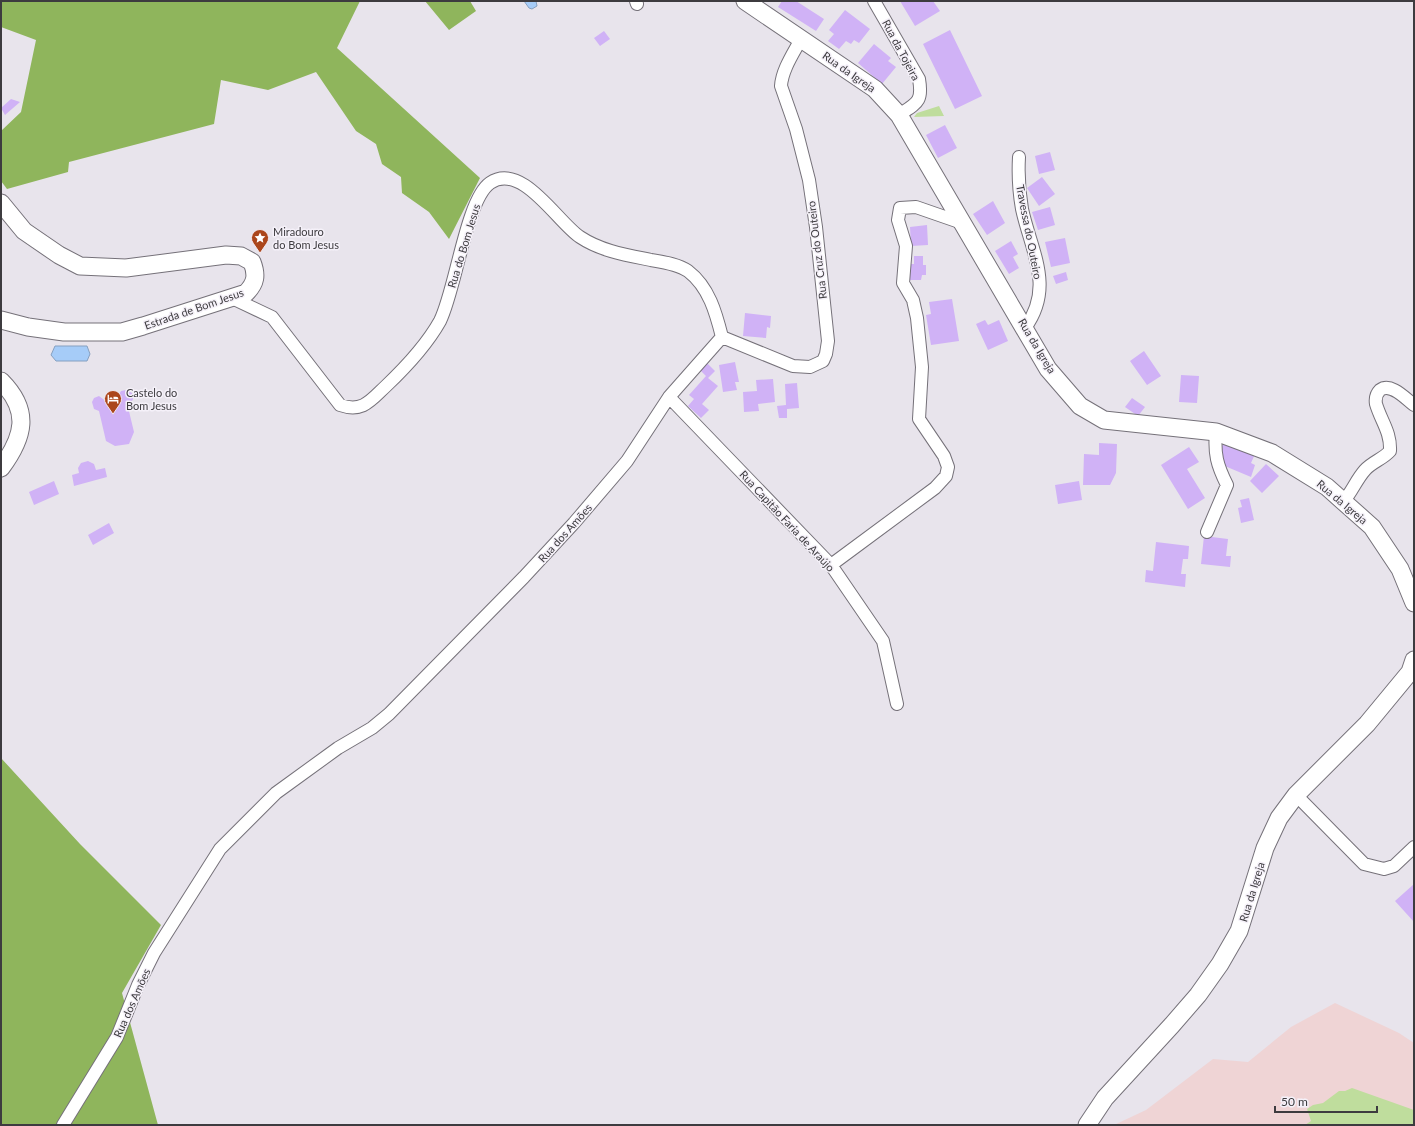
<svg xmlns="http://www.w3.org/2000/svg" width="1415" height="1126" font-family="Lato,sans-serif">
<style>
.commercial{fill:#efd4d5}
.green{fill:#bfdd9d}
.forest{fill:#8fb55c}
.water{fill:#a6ccf8;stroke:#86a0c0}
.building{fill:#d0b2f6}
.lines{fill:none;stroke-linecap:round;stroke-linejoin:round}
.street-casing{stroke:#757179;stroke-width:14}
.secondary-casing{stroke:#757179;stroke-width:19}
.street{stroke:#fff;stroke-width:12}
.secondary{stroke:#fff;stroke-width:17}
.labels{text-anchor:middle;stroke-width:3;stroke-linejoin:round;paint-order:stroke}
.street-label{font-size:11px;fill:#3d3b3f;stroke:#f5f1f9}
.poi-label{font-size:11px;fill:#3d3b3f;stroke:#f5f1f9;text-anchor:start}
</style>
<rect width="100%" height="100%" fill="#e8e4ec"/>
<!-- commercial -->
<path class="commercial" d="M1335,1003L1399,1033L1414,1043V1125H1114L1146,1110L1213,1059L1248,1062L1291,1027Z"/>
<!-- green -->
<path class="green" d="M939,106L944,116L914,117L917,113Z
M1352,1088L1414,1110V1125H1305L1311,1121L1307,1109L1313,1105L1323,1103L1339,1091H1345Z"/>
<!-- forest -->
<path class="forest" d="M1,1H360L337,48L480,178L449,239L429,212L402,193L401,177L382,164L376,144L356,131L316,72L268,90L221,80L214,124L69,162L68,172L7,189L1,181V131L21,112L36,40L1,27Z
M425,1H470L476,11L449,30Z
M1,758L80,844L161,925L122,993L158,1125H1Z"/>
<!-- water -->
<path class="water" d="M524,1H536L537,6L532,9L529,8Z
M55,346H87L90,354L87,361H56L51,355Z"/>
<!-- building -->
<path class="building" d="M782,1H796L824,19L816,31L778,7Z
M900,1H933L940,11L915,26Z
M845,10L870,29L859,43L854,40L851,44L846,41L839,49L828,41L834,34L829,30Z
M950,30L982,96L955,109L923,44Z
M604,31L610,39L600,46L594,38Z
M874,44L891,58L888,61L896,67L882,84L858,63Z
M11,99L20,102L5,115L1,108Z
M945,125L957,148L938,158L926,135Z
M1050,152L1055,170L1039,174L1035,156Z
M1042,177L1055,194L1039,206L1027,188Z
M993,201L1005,223L987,235L973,214Z
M1050,207L1055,225L1038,230L1032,212Z
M927,225L928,245L911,246L910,227Z
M1065,238L1070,263L1051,267L1045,242Z
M1011,241L1018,254L1013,257L1019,268L1009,274L995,251Z
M914,256H923V265H926V275H922L921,280H908V264H914Z
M1066,272L1068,280L1056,284L1053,276Z
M952,299L959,341L931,345L926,315L931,314L929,302Z
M745,313L771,316L770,328L767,327L766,338L743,336Z
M985,320L988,325L999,320L1008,341L988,350L976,324Z
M1144,351L1161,376L1147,385L1130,361Z
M706,362L715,371L708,378L718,386L702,404L709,410L701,418L688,406L694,399L689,395L706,376L699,369Z
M735,362L739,382H735L737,390L723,392L719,365Z
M1181,375L1199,376L1197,403L1179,402Z
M773,379L775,402L758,404L759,411L744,412L743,392L757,391L756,380Z
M797,383L799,408L787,409V418H779L777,406L786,405L785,384Z
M126,390L132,393L133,399L131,403H127L134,432L129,444L115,446L106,441L99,411L94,409L92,402L94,398L99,396L107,402L115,401L121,391Z
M1132,398L1145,407L1138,416L1125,407Z
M1224,441L1255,454L1251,463L1255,465L1251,477L1220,464L1223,456L1219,454Z
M1099,443L1117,444L1116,473L1110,485H1083L1084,454L1099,455Z
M1189,447L1199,462L1187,469L1205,498L1188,509L1161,465Z
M88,461L94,464L96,470L105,468L107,477L74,486L72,475L79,473L78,468L81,463Z
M1266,464L1279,476L1262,493L1250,481Z
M54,481L59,494L34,505L29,492Z
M1079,481L1082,500L1058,504L1055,485Z
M1249,498L1254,520L1241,523L1238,508L1242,507L1240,500Z
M109,523L114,533L93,545L88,535Z
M1204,536L1228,539L1226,556H1231L1230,567L1201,564Z
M1156,542L1189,546L1188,559H1183L1181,574H1186L1185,587L1145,582L1146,570L1153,571Z
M1414,884V922L1395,901Z"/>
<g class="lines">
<defs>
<path id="street" d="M636,1L637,4
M874,1L919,79C923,102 917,103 899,115
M1019,157C1018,175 1019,192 1022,209C1031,251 1055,287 1025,328
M232,298L272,317L340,405C363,413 371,400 386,386C406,367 426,346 440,321C456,289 466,200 490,183C522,161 558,223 580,237C601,251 626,255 651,260C663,262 678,264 688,271C709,287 716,313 722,337
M722,337L793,366L810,367L823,361L826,354L828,341L816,227L809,180L796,129L781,86C782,70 793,54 801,39
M669,397L831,565L883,641L897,704
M1343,502C1352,492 1356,480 1365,470C1372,462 1383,459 1390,451C1391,432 1381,421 1376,404C1375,398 1376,394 1380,390C1391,382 1406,399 1414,405
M1207,532L1227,485C1217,465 1214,454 1216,432
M831,565L935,488L946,476L948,467L944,456L919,419L922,367L917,318L913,300L903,283L906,246L898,220L900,208L916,207L965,224
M1296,795L1364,864L1384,869L1394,866L1414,847
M63,1125L117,1037L138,985L154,953L220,849L276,793L338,748L372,728L389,714L524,577L574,523L627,461L669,397L722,337"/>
<path id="secondary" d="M745,1L875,89L899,115L1048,369L1080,406L1104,420L1216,432L1272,453L1327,487L1372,527L1400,569L1414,603
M1,203L24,231L59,255L80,266L126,268L226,255L241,256L252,262C257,275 256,283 246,293L143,326L122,332H64L28,327L1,320
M1,381C31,411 24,437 1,468
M1087,1125L1105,1098L1172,1025L1198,995L1220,964L1239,931L1265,848L1279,818L1296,795L1367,724L1410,672L1414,660"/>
</defs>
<!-- street casing -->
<use href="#street" class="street-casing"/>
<!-- secondary casing -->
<use href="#secondary" class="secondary-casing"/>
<!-- street -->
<use href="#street" class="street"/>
<!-- secondary -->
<use href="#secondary" class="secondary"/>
</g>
<!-- icons -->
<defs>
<symbol id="sight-pin" viewBox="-11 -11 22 30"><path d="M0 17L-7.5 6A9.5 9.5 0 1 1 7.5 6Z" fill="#ab461b" stroke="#f5f1f9"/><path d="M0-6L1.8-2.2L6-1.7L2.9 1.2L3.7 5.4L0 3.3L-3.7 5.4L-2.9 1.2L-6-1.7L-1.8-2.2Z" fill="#fff"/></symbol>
<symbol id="hotel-pin" viewBox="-11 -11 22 30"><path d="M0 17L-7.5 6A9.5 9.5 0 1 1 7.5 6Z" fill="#ab461b" stroke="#f5f1f9"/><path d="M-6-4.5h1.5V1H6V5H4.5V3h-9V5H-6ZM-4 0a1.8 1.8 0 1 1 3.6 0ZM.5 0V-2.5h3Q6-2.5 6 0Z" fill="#fff"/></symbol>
</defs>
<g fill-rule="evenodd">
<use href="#sight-pin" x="250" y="228" width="20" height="27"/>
<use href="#hotel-pin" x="103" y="389" width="20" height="27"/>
</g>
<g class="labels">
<!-- street labels -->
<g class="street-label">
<text transform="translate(901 50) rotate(62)" y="4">Rua da Tojeira</text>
<text transform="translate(849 72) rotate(35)" y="4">Rua da Igreja</text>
<text transform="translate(1029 232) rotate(79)" y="4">Travessa do Outeiro</text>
<text transform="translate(464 246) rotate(-73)" y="4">Rua do Bom Jesus</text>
<text transform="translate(817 250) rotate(-97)" y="4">Rua Cruz do Outeiro</text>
<text transform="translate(194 309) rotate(-19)" y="4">Estrada de Bom Jesus</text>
<text transform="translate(1037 346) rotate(59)" y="4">Rua da Igreja</text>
<text transform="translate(1342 502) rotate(40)" y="4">Rua da Igreja</text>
<text transform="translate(787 521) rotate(47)" y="4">Rua Capitão Faria de Araújo</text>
<text transform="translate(565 533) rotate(-48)" y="4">Rua dos Amões</text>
<text transform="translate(1252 892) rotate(-73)" y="4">Rua da Igreja</text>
<text transform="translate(132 1003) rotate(-66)" y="4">Rua dos Amões</text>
</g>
<!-- poi labels -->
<g class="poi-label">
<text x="273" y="236">Miradouro<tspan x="273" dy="13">do Bom Jesus</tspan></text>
<text x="126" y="397">Castelo do<tspan x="126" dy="13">Bom Jesus</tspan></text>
</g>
</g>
<!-- border -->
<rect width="1415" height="1126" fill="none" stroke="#3d3b3f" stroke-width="4"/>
<!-- scale -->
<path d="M1275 1106v6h102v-6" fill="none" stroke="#3d3b3f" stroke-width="2"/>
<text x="1281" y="1106" font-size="12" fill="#3d3b3f" stroke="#f5f1f9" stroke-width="3" paint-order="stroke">50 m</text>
</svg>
